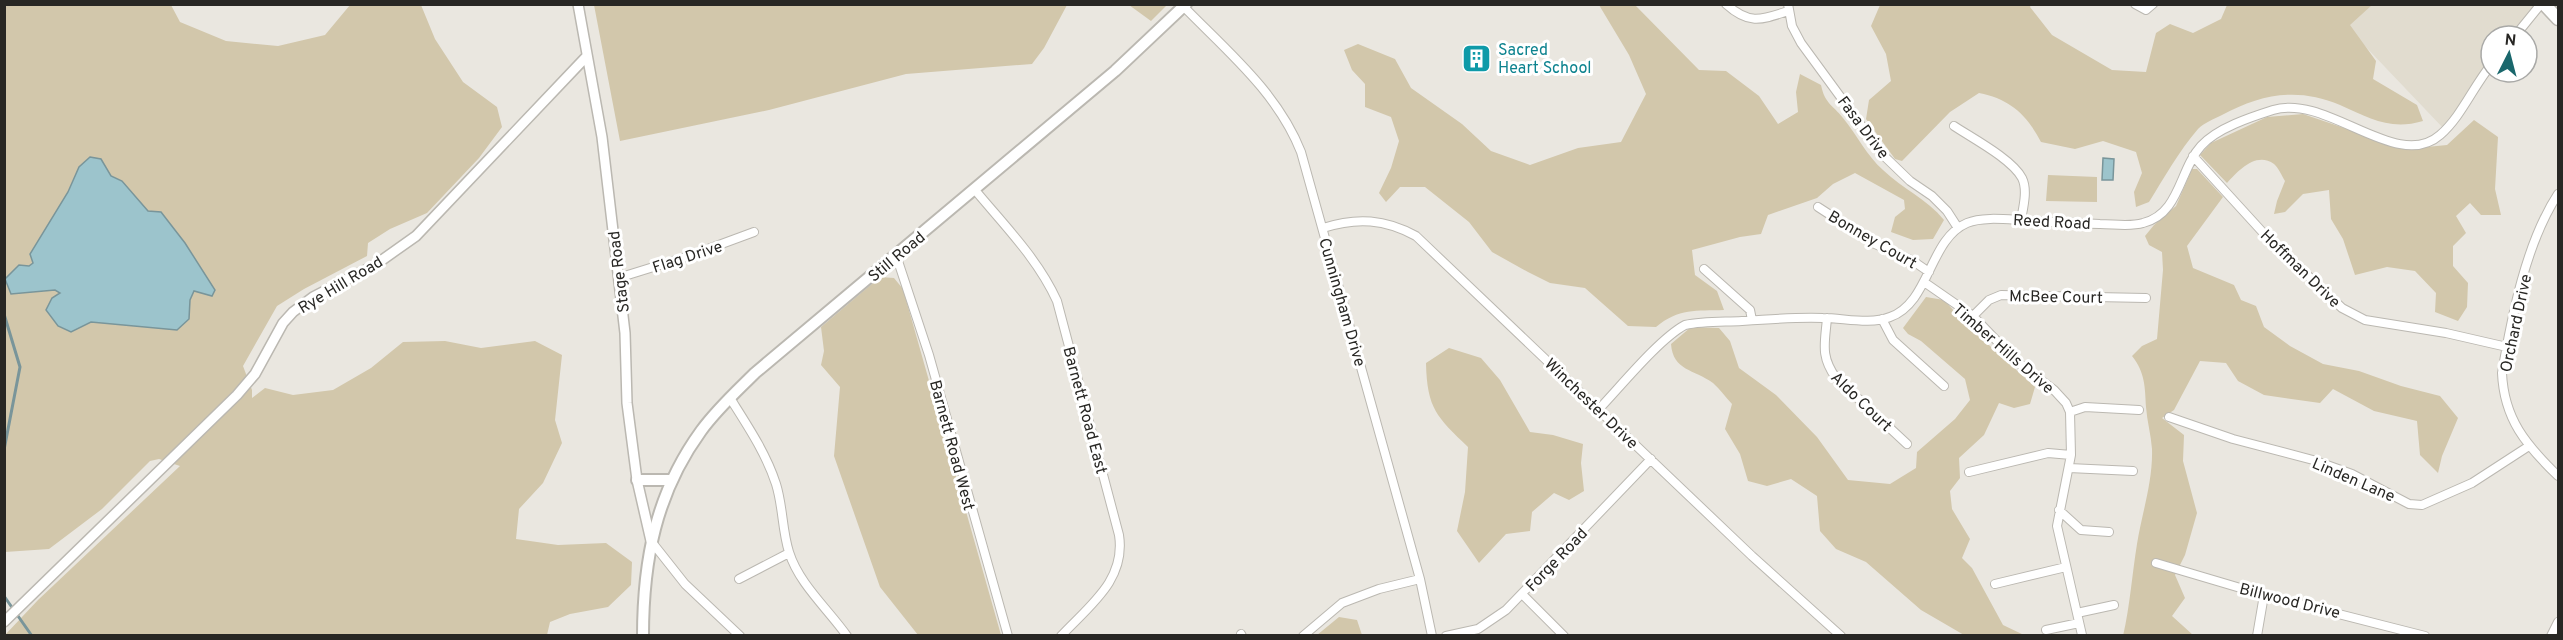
<svg xmlns="http://www.w3.org/2000/svg" width="2563" height="640" font-family="Overpass,sans-serif">
<style>
.built{fill:#e1dccf}
.green{fill:#d2c7ab}
.water{fill:#9cc4cc;stroke:#79959a;stroke-width:1.5}
.lines{fill:none;stroke-linecap:round;stroke-linejoin:round}
.stream{stroke:#79959a;stroke-width:3}
.minor-casing{stroke:#bbb8b1;stroke-width:10}
.tertiary-casing{stroke:#bbb8b1;stroke-width:12}
.secondary-casing{stroke:#bbb8b1;stroke-width:14}
.primary-casing{stroke:#bbb8b1;stroke-width:15}
.minor{stroke:#fff;stroke-width:8}
.tertiary{stroke:#fff;stroke-width:9}
.secondary{stroke:#fff;stroke-width:10}
.primary{stroke:#fff;stroke-width:12}
.labels{text-anchor:middle;stroke-width:6;stroke-linejoin:round;paint-order:stroke}
.culture-label{font-size:16px;fill:#0d838f;stroke:#fff;text-anchor:start}
.street-label{font-size:16px;fill:#282724;stroke:#fff}
</style>
<rect width="100%" height="100%" fill="#eae7e0"/>
<!-- built -->
<path class="built" d="M2366,5H2541L2515,36H2491V65L2445,130L2345,25Z"/>
<!-- green -->
<path class="green" d="M5,5H171L180,22L226,41L278,46L325,35L350,5H421L435,39L463,82L497,107L502,127L479,158L427,213L390,229L368,243L367,256L304,289L277,306L243,366L252,390V398L265,388L293,395L333,390L371,368L403,342L445,341L481,348L535,341L562,355L555,420L562,443L543,483L519,509L516,539L558,545L606,543L632,562L631,585L608,607L570,614L550,622L547,635H5L38,600L180,466L159,459L150,461L102,509L49,549L5,552Z
M594,5V4L1067,5L1044,48L1032,64L906,74L769,110L620,141Z
M1129,5H1167L1151,21Z
M1599,5H1635L1699,70L1726,71L1759,96L1778,124L1798,112L1796,92L1800,74L1821,85C1825,104 1832,104 1843,118C1857,135 1867,156 1883,170C1903,189 1927,199 1944,220L1933,239L1913,240L1891,232L1895,217L1905,209L1904,200L1855,173L1833,184L1817,198L1768,215L1761,234L1740,237L1692,250L1695,275L1717,291L1724,310C1696,311 1679,308 1656,327L1628,326L1585,288L1550,283L1528,272L1492,252L1469,222L1425,187H1400L1386,202L1379,193L1391,168L1399,141L1391,117L1365,107V84L1352,70L1344,50L1358,44L1395,59L1411,88L1462,124L1491,151L1530,165L1578,148L1621,142L1646,94L1629,55Z
M2372,5L2350,25L2376,61L2373,79L2417,105L2423,121C2390,131 2370,118 2340,105C2298,87 2261,94 2222,115C2214,119 2204,123 2198,129C2179,151 2164,178 2149,202L2136,207L2134,192L2142,173L2136,152L2103,141L2075,149L2041,142C2027,115 2010,99 1979,93L1950,112L1902,161L1895,159L1866,119L1869,100L1891,81L1886,54L1871,26L1880,5H2031L2030,7L2052,35L2112,70L2146,72L2156,33L2170,24L2193,33L2221,19L2227,5Z
M2303,114L2406,149L2447,145L2474,120L2498,137L2495,189L2501,215H2481L2470,203L2456,216L2466,233L2453,246V266L2468,283L2467,307L2458,321L2435,312L2436,293L2415,271L2387,267L2355,275L2343,239L2331,219L2329,190L2303,194L2285,212L2274,214L2277,201L2285,181C2282,176 2278,167 2274,164C2256,151 2238,171 2227,183L2200,155L2211,143L2267,117Z
M2192,169H2197L2223,197L2187,246L2193,268L2234,285L2241,300L2256,306L2264,327L2290,346L2323,364L2359,371L2401,386L2440,396L2458,418L2442,456L2438,473L2420,455L2417,421L2374,411L2333,389L2320,403L2264,395L2238,381L2226,363L2200,361L2174,410L2162,418L2184,435L2183,461L2197,513L2185,555L2175,575L2185,598L2172,616L2193,635L2123,636C2130,605 2132,575 2137,544C2142,513 2153,481 2152,449C2151,435 2147,421 2146,407C2145,387 2145,372 2132,356L2142,346L2157,339L2163,270L2162,252L2149,245L2145,236L2154,225L2176,206Z
M2048,175L2097,177V202L2046,201Z
M880,277L894,278L903,289L1001,635H918L880,587L834,456L840,387L821,365L824,351L821,327Z
M1926,297L1944,300L1968,326L2035,387L2030,404L2014,408L1999,403L1984,435L1959,458L1960,478L1950,491L1952,509L1970,539L1962,558L1972,568L2003,625L2024,635H1964L1921,610L1866,562L1836,549L1820,531L1817,496L1791,479L1767,486L1748,481L1740,454L1725,429L1732,404C1726,398 1720,389 1713,383C1694,369 1673,371 1671,344L1691,327L1719,328L1730,341L1739,368L1776,395L1817,437L1848,480L1890,484L1916,468L1917,452L1955,419L1970,400L1965,379L1921,341L1908,334L1903,328Z
M1449,348L1481,358L1500,380L1530,432L1553,435L1583,444L1581,463L1584,491L1569,500L1554,493L1532,512L1530,531L1506,534L1479,563L1457,531L1465,492L1468,447C1437,417 1427,409 1426,363Z
M1339,617L1357,620L1362,635H1317Z"/>
<!-- water -->
<path class="water" d="M90,157L101,159L111,176L122,181L148,211L161,212L185,243L215,290L212,296L194,291L190,300L189,319L177,330L91,322L71,332L58,326L46,310L52,298L60,293L55,290L11,294L5,279L19,265L29,266L33,263L30,254L68,192L79,167Z
M2103,158L2114,159L2113,180H2102Z"/>
<g class="lines">
<!-- stream -->
<path class="stream" d="M4,314L20,367L4,450
M4,596L32,636"/>
<defs>
<path id="minor" d="M1726,4C1749,25 1761,20 1788,11
M1788,4L1792,26L1801,43L1883,155L1910,181L1932,196L1947,211L1958,228
M2135,4L2146,10L2153,4
M1184,7C1227,51 1278,93 1301,152L1420,579L1432,636
M2515,36L2541,4
M1954,126C1972,138 2012,159 2022,178C2028,190 2023,208 2021,220
M2193,156L2267,237L2342,308L2365,320L2446,333L2507,347
M975,190C1004,225 1038,259 1057,301L1119,535C1126,580 1090,605 1061,636
M2558,194C2526,243 2512,315 2502,373C2504,419 2526,445 2558,476
M1818,207L1875,244L1913,261L1929,272
M1323,228C1357,217 1385,219 1416,236L1752,556L1841,636
M896,255L929,355L1008,636
M1704,269L1750,310L1752,320
M618,278L689,256L754,232
M1924,282L1973,316L2017,362L2054,390L2066,403L2070,412L2071,455L2057,526L2082,635
M1973,316L1989,300L2001,295L2146,298
M1827,318C1825,343 1820,356 1836,378L1907,444
M1882,319L1893,340L1944,386
M730,398C747,425 766,453 776,484C783,506 782,530 789,552C799,584 828,609 847,636
M1599,409C1621,386 1659,339 1685,325C1703,321 1723,322 1742,321C1769,319 1796,317 1823,318C1844,318 1870,325 1890,317C1930,303 1929,239 1967,223C1981,217 2003,219 2019,220C2046,222 2073,223 2100,224C2114,224 2130,227 2143,223C2180,214 2179,170 2201,146C2217,128 2251,117 2273,110C2327,93 2397,173 2440,135C2461,117 2473,87 2491,65
M2070,412L2085,407L2139,410
M2169,417L2233,439L2313,460L2352,474L2409,504L2422,505L2472,483L2529,446
M2069,468L2133,471
M1969,472L2048,453L2071,455
M2059,510L2081,530L2109,532
M651,541L685,584L740,636
M2156,563L2264,595L2425,636
M739,579L789,553
M1995,584L2066,567
M1522,594L1564,636
M2077,613L2114,605
M2046,630L2079,623
M1241,634L1242,636
M1303,636L1342,603L1379,589L1420,579
M1446,636L1478,629L1506,610L1651,459
M2257,636L2264,595
M2551,636L2558,622"/>
<path id="tertiary" d="M578,4L602,137L625,333L627,403L637,480L651,541
M4,622L237,395L255,374L283,323L293,312L313,297L375,265L416,236L586,57"/>
<path id="secondary" d="M637,480H672
M643,636C643,560 656,493 701,431C717,409 736,392 755,373L1115,71L1186,4"/>
<path id="primary" d="M2544,4L2558,19"/>
</defs>
<!-- minor casing -->
<use href="#minor" class="minor-casing"/>
<!-- tertiary casing -->
<use href="#tertiary" class="tertiary-casing"/>
<!-- secondary casing -->
<use href="#secondary" class="secondary-casing"/>
<!-- primary casing -->
<use href="#primary" class="primary-casing"/>
<!-- minor -->
<use href="#minor" class="minor"/>
<!-- tertiary -->
<use href="#tertiary" class="tertiary"/>
<!-- secondary -->
<use href="#secondary" class="secondary"/>
<!-- primary -->
<use href="#primary" class="primary"/>
</g>
<!-- icons -->
<defs>
<symbol id="building-square" viewBox="-11 -11 22 22"><rect x="-9" y="-9" width="18" height="18" rx="4" fill="#0f9aa8" stroke="#fff"/><path d="M-4-6H4V6H1V3H-1V6H-4ZM-2.5-4.3h1.7v1.8h-1.7ZM.8-4.3h1.7v1.8H.8ZM-2.5-1h1.7V.8h-1.7ZM.8-1h1.7V.8H.8Z" fill="#fff"/></symbol>
</defs>
<g fill-rule="evenodd">
<use href="#building-square" x="1460" y="42" width="33" height="33"/>
</g>
<g class="labels">
<!-- culture labels -->
<g class="culture-label">
<text x="1498" y="55">Sacred<tspan x="1498" dy="18">Heart School</tspan></text>
</g>
<!-- street labels -->
<g class="street-label">
<text transform="translate(1864 127) rotate(53)" y="6">Fasa Drive</text>
<text transform="translate(2052 221) rotate(3)" y="6">Reed Road</text>
<text transform="translate(1873 239) rotate(30)" y="6">Bonney Court</text>
<text transform="translate(687 256) rotate(-18)" y="6">Flag Drive</text>
<text transform="translate(896 256) rotate(-40)" y="6">Still Road</text>
<text transform="translate(2301 268) rotate(44)" y="6">Hoffman Drive</text>
<text transform="translate(618 272) rotate(-97)" y="6">Stage Road</text>
<text transform="translate(340 284) rotate(-31)" y="6">Rye Hill Road</text>
<text transform="translate(2056 296) rotate(1)" y="6">McBee Court</text>
<text transform="translate(1343 302) rotate(74)" y="6">Cunningham Drive</text>
<text transform="translate(2515 323) rotate(-78)" y="6">Orchard Drive</text>
<text transform="translate(2004 348) rotate(41)" y="6">Timber Hills Drive</text>
<text transform="translate(1862 401) rotate(44)" y="6">Aldo Court</text>
<text transform="translate(1592 403) rotate(44)" y="6">Winchester Drive</text>
<text transform="translate(1086 410) rotate(75)" y="6">Barnett Road East</text>
<text transform="translate(953 445) rotate(75)" y="6">Barnett Road West</text>
<text transform="translate(2354 479) rotate(23)" y="6">Linden Lane</text>
<text transform="translate(1556 559) rotate(-46)" y="6">Forge Road</text>
<text transform="translate(2290 600) rotate(14)" y="6">Billwood Drive</text>
</g>
</g>
<!-- border -->
<rect width="2563" height="640" fill="none" stroke="#282724" stroke-width="12"/>
<!-- north arrow -->
<g transform="translate(2509 54) rotate(6)"><circle r="28" fill="#ffffff" stroke="#a9a9a7" stroke-width="1.5"/>
<path d="M0-4.5L10 22L0 15L-10 22Z" fill="#1a676c"/>
<text y="-9" font-size="16" font-weight="bold" text-anchor="middle" fill="#282724">N</text>
</g>
</svg>
